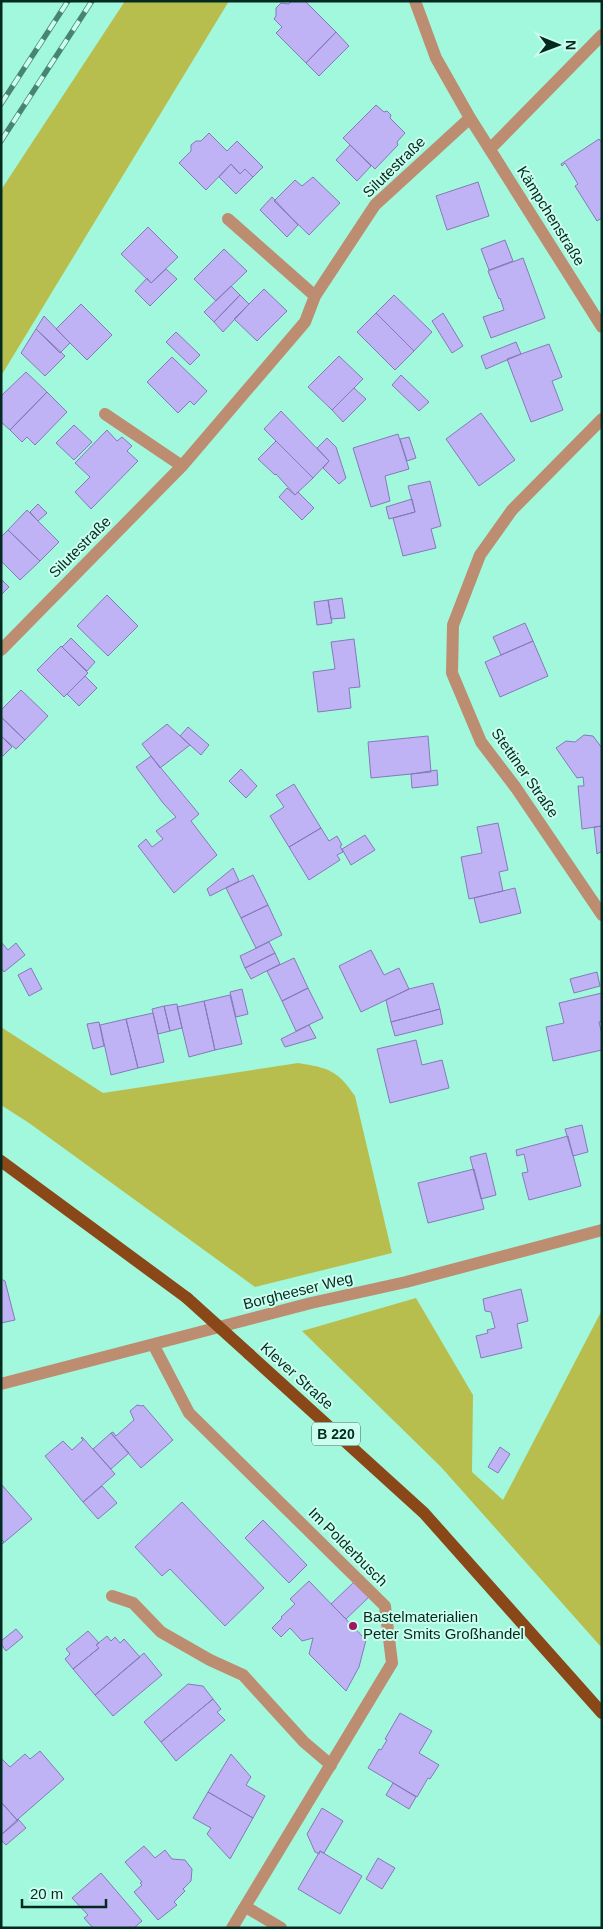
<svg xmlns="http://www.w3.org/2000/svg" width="603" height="1929" font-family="Helvetica,sans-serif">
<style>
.green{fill:#b8be4e}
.building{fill:#bfb3f5;stroke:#857ab8}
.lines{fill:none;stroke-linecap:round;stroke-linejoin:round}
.service{stroke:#bd8d71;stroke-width:12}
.minor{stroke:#bd8d71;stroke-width:12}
.primary{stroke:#8a4819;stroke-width:12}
.rail-casing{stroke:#488472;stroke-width:5.5}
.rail{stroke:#ccfeed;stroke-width:4;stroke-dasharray:11;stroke-linecap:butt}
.primary-bridge{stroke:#8a4819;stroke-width:12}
.poi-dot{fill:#9e1665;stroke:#ccfeed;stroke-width:2}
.labels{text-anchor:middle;stroke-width:4;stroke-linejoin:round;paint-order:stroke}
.shield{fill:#ccfeed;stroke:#3f6a5e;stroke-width:1}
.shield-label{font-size:14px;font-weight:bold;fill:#032a20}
.street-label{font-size:15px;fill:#032a20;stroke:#ccfeed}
.poi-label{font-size:15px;fill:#032a20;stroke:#ccfeed;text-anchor:start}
</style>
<rect width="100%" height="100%" fill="#a2f8dd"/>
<!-- green -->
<path class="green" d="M125,1H229L1,376V190Z
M1,1027L103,1093L298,1063C329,1068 337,1070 355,1096L392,1253L255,1287L29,1123L1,1105Z
M416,1298L473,1395L472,1472L503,1500L602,1310V1648L441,1467L302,1331Z"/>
<!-- building -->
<path class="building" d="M291,1H305L336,32L306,63L276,33L282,27L274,19L276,16V8L281,3L289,4Z
M336,32L349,46L319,76L306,63Z
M376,105L384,112L387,111L391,115L390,118L405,133L397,142L398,145L375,169L343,138Z
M209,133L227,151L237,141L263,167L253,177L245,169L240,174L231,164L206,190L179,163L191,151V145L196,141H201Z
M599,139L602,143V218L597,221L575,186L578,184L565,163L562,166L561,164Z
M350,145L371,166L357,181L336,160Z
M231,164L240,174L245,169L253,177L236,194L219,177Z
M313,177L340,203L309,235L274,201L295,180L302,186Z
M478,182L489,216L447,230L436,196Z
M272,197L298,225L287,237L260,210Z
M148,227L178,257L151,283L121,254Z
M505,240L513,261L489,270L481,249Z
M224,249L247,271L216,301L194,279Z
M523,258L545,318L491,338L483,317L504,310L500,298L499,299L488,271Z
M166,269L177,279L150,306L135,291L147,278L151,283Z
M231,286L240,295L214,322L204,312Z
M264,289L287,311L257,341L234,319Z
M240,295L249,304L223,332L214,322Z
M394,295L432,332L414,351L376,313Z
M81,304L112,335L87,360L56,329Z
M376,313L414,351L395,370L357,332Z
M443,313L463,346L452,353L432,321Z
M44,316L70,343L60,353L36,329Z
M36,329L65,356L45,376L21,353Z
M176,332L200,355L190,365L166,342Z
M516,342L521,354L486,369L481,356Z
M549,344L562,377L552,381L563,410L531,422L507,359Z
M339,356L363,379L332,410L308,387Z
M172,357L207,391L194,405L190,401L178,413L147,382Z
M26,372L47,392L10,430L1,422V396Z
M401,375L429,402L419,411L392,385Z
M354,388L366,399L343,422L332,410Z
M47,392L67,412L35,445L27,437L22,442L10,430Z
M281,411L329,461L313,478L264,429Z
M481,413L515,460L479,486L446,439Z
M74,425L92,442L74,460L56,443Z
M107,430L117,441L122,437L132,446L127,451L138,461L91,509L75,492L90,477L75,463Z
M398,434L409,469L385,476L390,501L371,507L353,448Z
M409,437L416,458L407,461L400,439Z
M327,438L336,447L346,478L339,484L323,468L329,461L317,448Z
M276,441L313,478L295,495L276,474L275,475L258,459Z
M430,481L441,526L431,529L436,548L403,556L393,518L415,512L408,486Z
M287,488L295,495L298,492L314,508L302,520L279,497Z
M412,499L415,512L389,519L386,507Z
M38,504L47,513L38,521L30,512Z
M27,510L59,542L40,561L8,530Z
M8,530L40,561L20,580L1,561V537Z
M1,579L9,587L1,595Z
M107,595L138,626L108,656L77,626Z
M342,598L345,618L331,619L328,600Z
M328,600L332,623L317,625L314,602Z
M525,623L533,641L501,655L493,637Z
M71,638L95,662L87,671L62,647Z
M354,639L360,687L349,688L351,708L318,712L313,672L335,669L331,642Z
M533,641L548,676L500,697L485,662Z
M61,646L88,673L64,697L37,670Z
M85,676L97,688L79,706L67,694Z
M21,690L48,716L25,740L1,717V710Z
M1,717L25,740L16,749L1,736Z
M167,724L190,745L160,768L142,744Z
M188,727L209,745L201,755L180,736Z
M584,735L593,736L602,748V826L582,829L578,786H584L583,777L577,778L556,748L566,741L575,742Z
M1,736L12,747L3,756L1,754Z
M428,736L431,772L371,778L368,742Z
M151,756L199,814L191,821L217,855L174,893L138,846L146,839L152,847L163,839L156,831L176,817L163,803L136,767Z
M241,769L257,786L246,798L229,781Z
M437,770L438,785L412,788L411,774Z
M294,784L321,828L289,847L270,816L284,807L276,795Z
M498,823L508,870L499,872L503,891L469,899L461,857L482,853L477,827Z
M602,826V851L597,854L594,827Z
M321,828L329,841L337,836L342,845L340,846L343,852L337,855L340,860L309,880L289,847Z
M365,835L375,850L351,865L342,849Z
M233,868L239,881L210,896L207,889Z
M253,875L268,905L241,918L226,888Z
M515,888L521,913L480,923L474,898Z
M268,905L282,935L256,948L241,918Z
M1,942L8,950L16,943L25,955L4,972L1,968Z
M269,942L275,953L245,968L240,956Z
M371,950L384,975L399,968L409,989L361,1012L339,966Z
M275,953L280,964L251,979L245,968Z
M294,958L308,988L282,1001L267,971Z
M31,968L42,989L29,996L18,975Z
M597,972L600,986L574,993L570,979Z
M433,983L440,1009L391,1022L386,1000L409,989Z
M308,988L323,1018L296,1031L282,1001Z
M242,989L248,1014L236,1017L230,992Z
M602,993V1021L599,1022L602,1034V1050L553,1061L546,1027L564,1023L559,1003Z
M230,995L242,1044L215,1050L204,1001Z
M204,1001L215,1050L189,1057L177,1007Z
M177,1004L182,1028L170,1031L164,1006Z
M164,1006L170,1031L158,1034L152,1009Z
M440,1009L443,1024L395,1036L391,1022Z
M153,1013L164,1062L138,1068L126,1019Z
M126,1019L138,1068L111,1075L100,1025Z
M99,1022L104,1046L93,1049L87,1024Z
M309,1025L316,1038L285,1047L281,1039Z
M416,1040L422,1065L442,1060L449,1088L390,1103L377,1049Z
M582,1125L588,1152L573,1156L565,1129Z
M568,1136L581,1186L529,1200L522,1173L528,1172L524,1154L517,1156L516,1150Z
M486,1153L496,1195L481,1199L470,1157Z
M474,1169L484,1209L428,1223L418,1183Z
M1,1279L5,1281L15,1320L1,1323Z
M521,1289L528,1321L517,1324L522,1348L481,1358L476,1336L488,1333L487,1330L495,1328L491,1312L485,1311L483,1299Z
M137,1405L142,1406L143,1405L173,1440L141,1468L111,1433L113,1432L116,1436L134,1420L130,1411Z
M111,1433L129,1453L111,1469L93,1449Z
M82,1437L115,1474L83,1502L45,1456L63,1441L72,1450L83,1440L81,1438Z
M500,1447L510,1454L498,1473L488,1467Z
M1,1484L32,1519L1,1545L4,1542L1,1539Z
M102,1486L117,1503L98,1519L83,1502Z
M182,1502L264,1588L225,1626L170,1569L162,1576L135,1547Z
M263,1520L307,1565L289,1583L245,1538Z
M309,1581L366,1640L359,1667L346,1691L309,1654L313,1638L302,1641L290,1628L281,1637L272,1628L282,1618L281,1617L295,1604L290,1599Z
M354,1582L369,1597L346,1619L331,1604Z
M16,1629L23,1637L6,1651L1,1644V1641Z
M88,1631L99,1643L96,1645L99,1648L73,1669L65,1659L70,1654L66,1649Z
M107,1636L111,1641L115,1637L120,1643L124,1639L140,1657L95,1695L73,1669L99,1648L96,1645Z
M144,1653L162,1675L113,1716L95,1695Z
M188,1684L203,1686L213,1699L161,1742L144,1722Z
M213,1699L221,1709L217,1712L225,1720L176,1761L161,1742Z
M400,1713L432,1731L419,1753L439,1765L430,1779L428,1778L417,1797L368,1768L379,1749L381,1750L387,1740L385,1739Z
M40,1751L64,1779L17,1820L1,1802V1758L10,1767L25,1754L30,1759Z
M231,1754L251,1777L246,1785L265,1796L253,1818L208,1792Z
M393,1783L416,1797L409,1809L386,1795Z
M208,1792L253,1818L230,1859L207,1834L211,1828L193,1818Z
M1,1802L18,1821L1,1835Z
M322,1808L343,1821L324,1853L320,1851L319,1854L315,1852L307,1834Z
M18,1819L26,1828L6,1845L1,1840V1835Z
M144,1846L155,1858L165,1850L172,1859L185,1860L192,1869L191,1881L183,1889L185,1891L174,1902L177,1905L158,1920L134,1892L142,1885L140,1883L142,1882L125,1862Z
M320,1851L362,1876L340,1914L298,1889Z
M378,1858L395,1868L382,1889L366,1879Z
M101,1873L142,1921L134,1928H93L84,1918L88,1915L72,1898Z"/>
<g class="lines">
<!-- service -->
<path class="service" d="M112,1596L133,1603L161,1632L210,1660L243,1675L304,1742L331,1765"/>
<!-- minor -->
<path class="minor" d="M415,1L436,58L470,118L602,327
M490,149L602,35
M228,219L315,296
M105,414L182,466
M602,419L512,510L480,555L453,625L452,673L481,742L516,788L602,915
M1,650L182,466L305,322L315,296L375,205L470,118
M154,1346L189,1413L385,1606L392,1663L232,1928
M1,1384L311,1303L406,1282L602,1230
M246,1907L281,1928"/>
<!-- primary -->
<path class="primary" d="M1,1161L187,1298
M249,1354L424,1513L602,1713"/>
<defs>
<path id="rail" d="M1,104L68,1
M1,141L92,1"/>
</defs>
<!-- rail casing -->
<use href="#rail" class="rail-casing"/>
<!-- rail -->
<use href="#rail" class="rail"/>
<!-- primary-bridge -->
<path class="primary-bridge" d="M187,1298L249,1354"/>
</g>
<!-- markers -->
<circle class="poi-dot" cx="353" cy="1626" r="5"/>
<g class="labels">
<!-- shield labels -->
<rect class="shield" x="312" y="1422.5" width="48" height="23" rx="4"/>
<g class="shield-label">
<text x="336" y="1439">B 220</text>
</g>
<!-- street labels -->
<g class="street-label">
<text transform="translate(394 167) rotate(-44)" y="5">Silutestraße</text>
<text transform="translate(551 216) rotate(58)" y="5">Kämpchenstraße</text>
<text transform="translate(80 547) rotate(-45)" y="5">Silutestraße</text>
<text transform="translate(525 773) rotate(55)" y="5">Stettiner Straße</text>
<text transform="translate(298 1291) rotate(-14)" y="5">Borgheeser Weg</text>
<text transform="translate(297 1376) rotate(42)" y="5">Klever Straße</text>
<text transform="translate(348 1547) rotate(45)" y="5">Im Polderbusch</text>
</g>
<!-- poi labels -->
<g class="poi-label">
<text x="363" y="1622">Bastelmaterialien<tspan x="363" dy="17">Peter Smits Großhandel</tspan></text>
</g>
</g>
<!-- border -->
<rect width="603" height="1929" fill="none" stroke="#032a20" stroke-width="5"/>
<!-- north arrow -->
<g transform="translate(558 45) rotate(91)" stroke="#ccfeed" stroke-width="4" paint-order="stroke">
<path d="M0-4L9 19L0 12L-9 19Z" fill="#032a20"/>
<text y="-8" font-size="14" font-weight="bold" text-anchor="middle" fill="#032a20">N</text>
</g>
<!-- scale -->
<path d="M22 1899v8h84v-8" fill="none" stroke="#032a20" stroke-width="2.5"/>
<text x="30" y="1899" font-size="15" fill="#032a20" stroke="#ccfeed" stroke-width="4" paint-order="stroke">20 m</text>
</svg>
